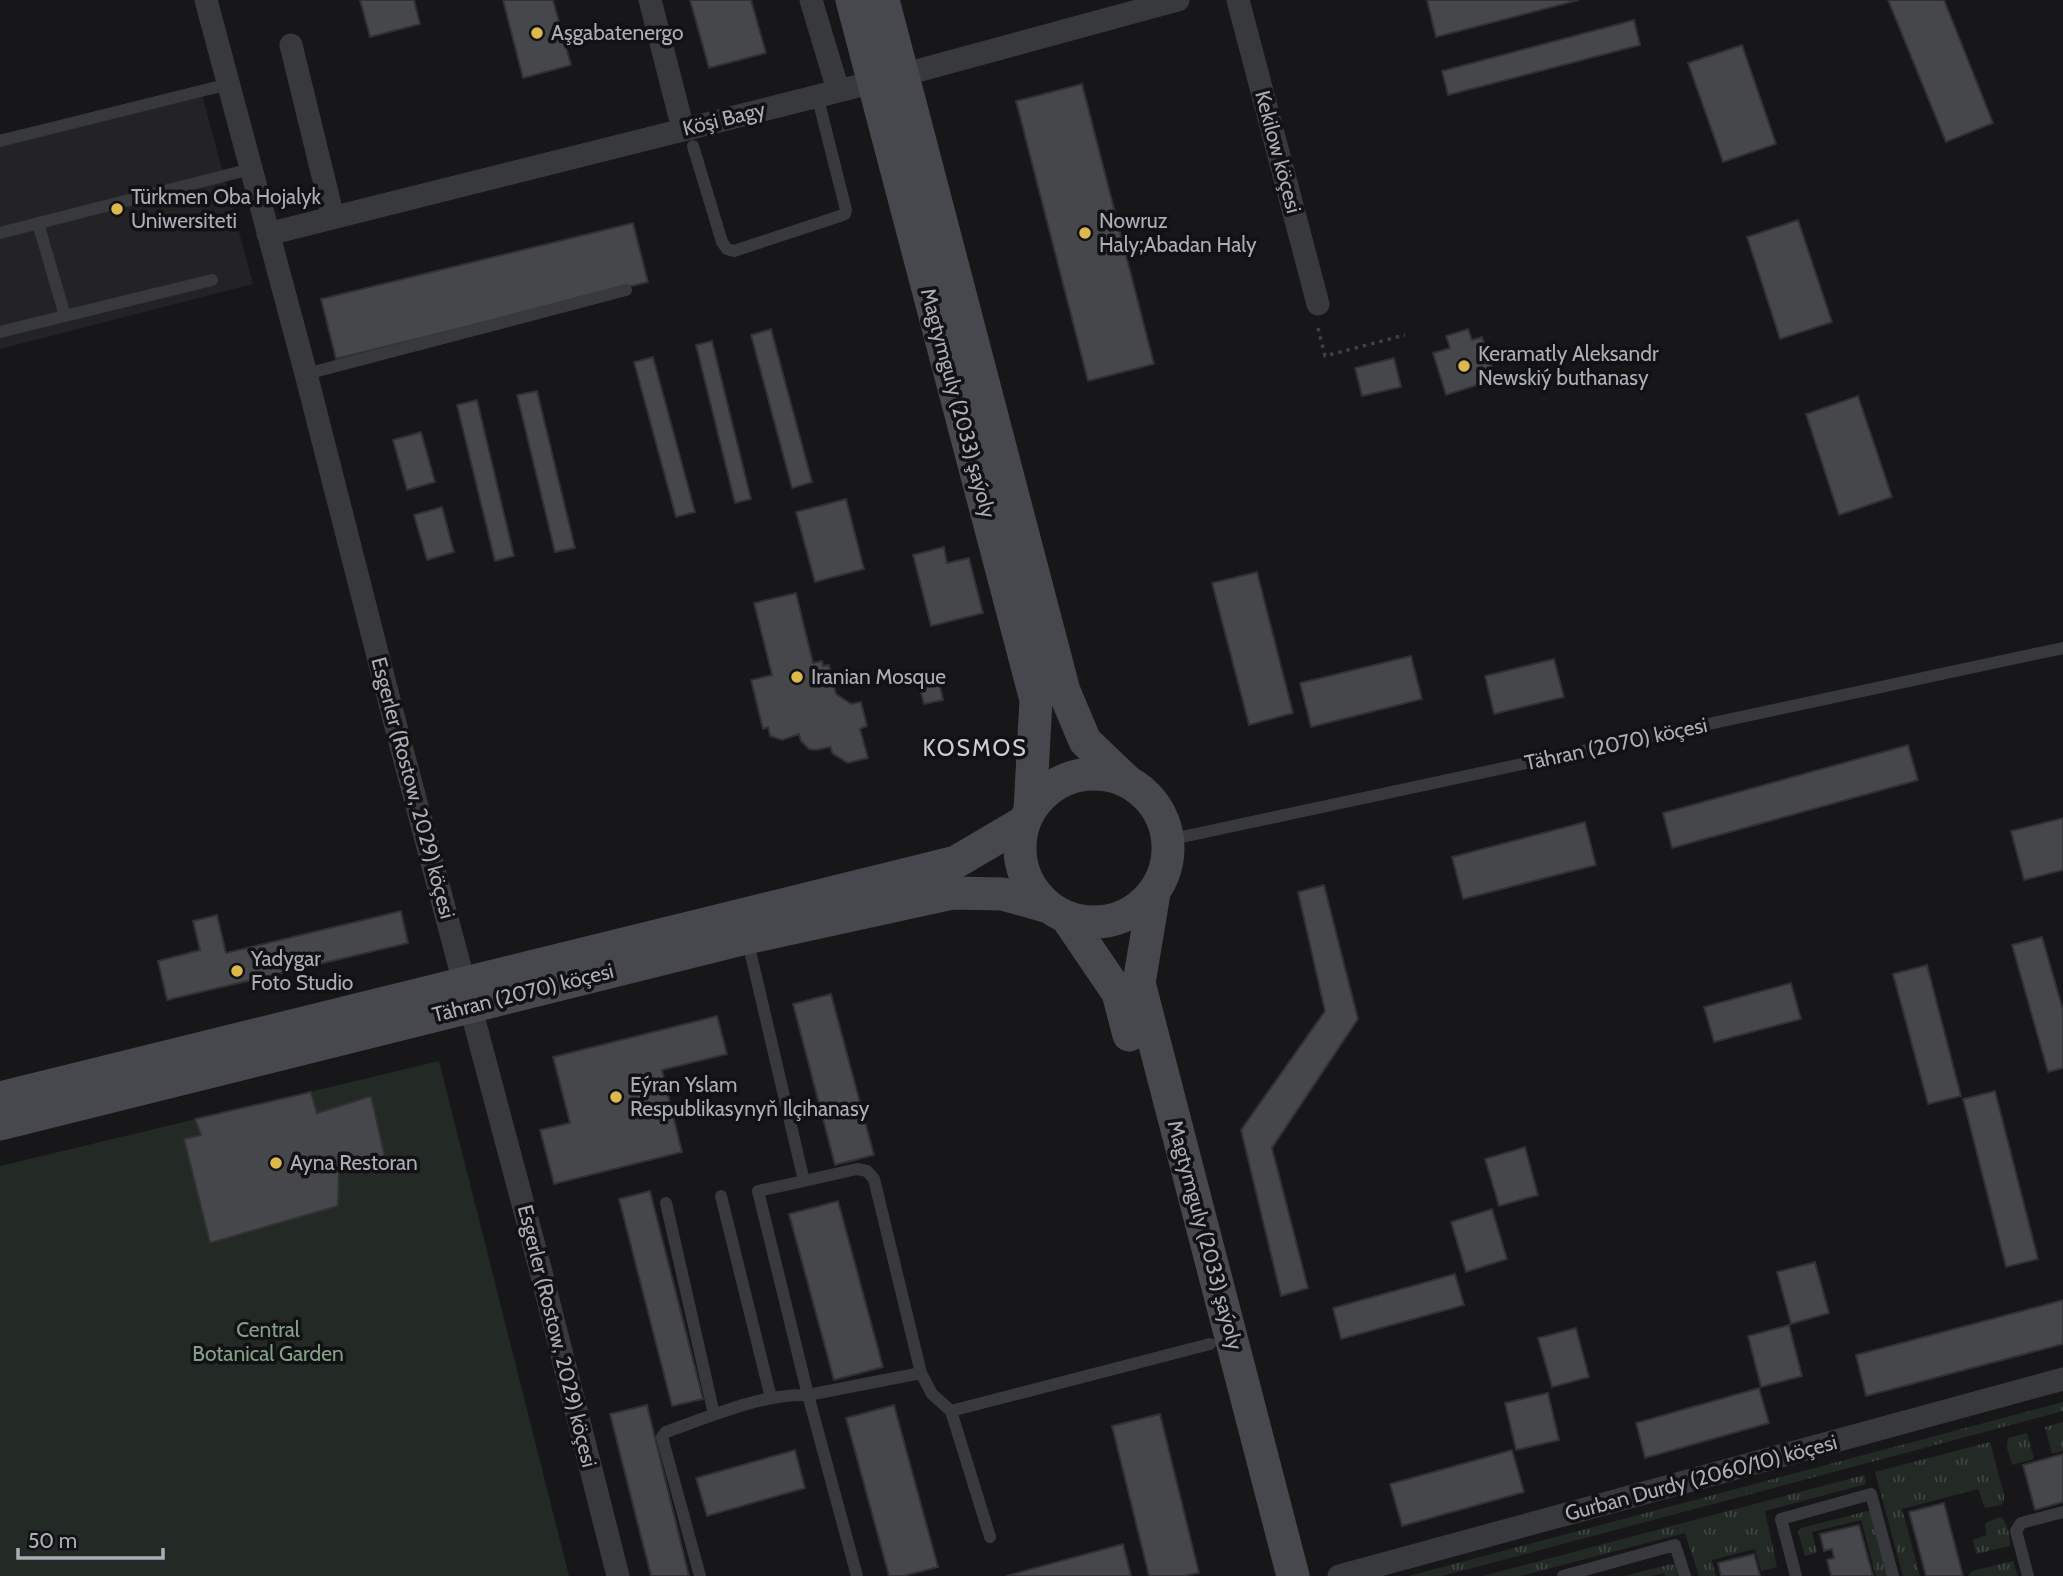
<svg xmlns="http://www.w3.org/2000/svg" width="2063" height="1576" font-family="Cabin,sans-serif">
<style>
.built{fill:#232325}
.grass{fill:url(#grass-tufts)}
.green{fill:#232a25}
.building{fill:#46474b;stroke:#313134;stroke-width:2}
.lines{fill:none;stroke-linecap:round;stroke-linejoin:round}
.path{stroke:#3e4044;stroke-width:3.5;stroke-dasharray:3.5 5;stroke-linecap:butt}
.lane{stroke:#38393d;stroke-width:12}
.street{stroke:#38393d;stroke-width:23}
.secondary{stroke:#47484d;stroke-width:33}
.poi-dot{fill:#ddb84a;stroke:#121214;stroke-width:2.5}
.labels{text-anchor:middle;stroke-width:7;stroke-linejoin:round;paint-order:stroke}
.poi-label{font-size:21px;fill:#abadb7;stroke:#121214;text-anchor:start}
.street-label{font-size:21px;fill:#abadb7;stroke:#121214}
.park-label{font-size:21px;fill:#84a088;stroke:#121214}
.neighbourhood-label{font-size:23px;letter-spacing:2px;fill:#cbcdd3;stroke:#121214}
</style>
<defs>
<pattern id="grass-tufts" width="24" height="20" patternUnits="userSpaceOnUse" patternTransform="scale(1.75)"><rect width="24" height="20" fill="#232a25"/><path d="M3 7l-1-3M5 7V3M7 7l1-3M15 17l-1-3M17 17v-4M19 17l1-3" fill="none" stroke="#404642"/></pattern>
</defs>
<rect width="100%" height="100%" fill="#171719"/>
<!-- built -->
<path class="built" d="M201,91L253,284L0,349V134Z"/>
<!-- grass -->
<path class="grass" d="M2063,1402V1411L1442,1576H1409Z
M2063,1422V1451L2052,1454L2045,1427Z
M2027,1433L2034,1459L2012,1465L2007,1448L2008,1438Z
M1990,1442L2004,1495V1502L2001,1505L1985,1508L1978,1489L1902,1509L1920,1576H1903L1875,1472Z
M1864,1475L1866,1484L1765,1511L1777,1567L1761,1571L1755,1549L1712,1560L1716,1576H1699L1685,1533L1520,1576H1483Z
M1868,1511H1871L1888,1576H1876L1861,1520L1812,1532L1817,1553L1805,1556L1798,1532L1801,1528Z
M2001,1517C2007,1521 2011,1538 2010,1546L1976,1554L1973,1540L1987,1535L1985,1525L1987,1522Z
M2013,1561L2018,1576H1968L1972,1571Z
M1671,1564L1675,1565L1678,1576H1665L1664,1573L1651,1576H1624Z"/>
<!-- green -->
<path class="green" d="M439,1061L569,1576H0V1166Z"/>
<!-- building -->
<path class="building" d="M360,0H414L420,24L370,37Z
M503,0H553L571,65L523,78Z
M690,0H751L766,53L709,68Z
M1427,0H1579L1436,37Z
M1888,0H1944L1993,123L1946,142Z
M1634,20L1640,45L1448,95L1442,71Z
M1742,45L1776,144L1723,162L1688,63Z
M1082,84L1154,364L1088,381L1016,101Z
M1798,220L1832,322L1780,339L1747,237Z
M633,223L648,282L336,359L321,299Z
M771,329L812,482L792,488L751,335Z
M1468,329L1472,340L1482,337L1496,379L1446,395L1433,353L1450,348L1446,336Z
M712,341L751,499L735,503L696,345Z
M653,357L695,512L676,517L634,362Z
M1394,358L1401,387L1362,396L1355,368Z
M537,391L575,548L555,552L517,395Z
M1858,396L1892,497L1839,515L1806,414Z
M477,400L514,556L495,561L457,405Z
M421,432L435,482L407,490L393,440Z
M846,499L864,569L815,582L796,512Z
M442,507L454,552L427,560L414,515Z
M944,547L947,563L969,558L983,613L931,626L913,555Z
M1257,572L1293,713L1249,725L1212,583Z
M796,593L813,663L822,661L823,666L829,665L836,694L851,704L861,702L867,726L860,729L868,758L848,763L833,754L830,747L816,750L809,749L801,741L799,734L782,740L770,736L768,727L763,729L751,680L772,675L754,603Z
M1411,656L1422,699L1311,727L1300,683Z
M1554,659L1564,697L1494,714L1485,676Z
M938,676L943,700L924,704L918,681Z
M1908,745L1918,780L1672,848L1663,813Z
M2063,818V870L2024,880L2011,831Z
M1585,822L1596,865L1463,899L1452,857Z
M1324,885L1358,1019L1272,1148L1308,1288L1281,1296L1241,1130L1325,1011L1298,892Z
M401,911L408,943L167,1000L158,961L200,950L193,921L217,915L226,953Z
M2042,937L2063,1010V1068L2048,1072L2012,945Z
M1927,965L1961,1096L1928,1104L1893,974Z
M1791,983L1801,1019L1714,1042L1704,1007Z
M831,994L874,1155L835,1165L793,1004Z
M717,1016L727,1054L662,1070L682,1152L554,1184L540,1130L570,1123L553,1057Z
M1995,1091L2038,1259L2006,1267L1963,1099Z
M311,1092L317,1113L371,1096L385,1157L339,1170L338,1206L210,1243L184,1139L201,1135L195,1119Z
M1525,1147L1538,1195L1499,1206L1485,1159Z
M650,1191L703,1399L672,1406L619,1199Z
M838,1201L883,1367L834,1380L789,1214Z
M1492,1209L1507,1259L1466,1272L1451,1222Z
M1815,1262L1829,1313L1791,1324L1777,1272Z
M1455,1274L1464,1305L1341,1339L1333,1308Z
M2063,1300V1344L1866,1396L1856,1355Z
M1789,1325L1802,1376L1761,1387L1748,1336Z
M1576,1328L1589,1377L1552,1387L1538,1338Z
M1759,1388L1769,1423L1645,1458L1636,1423Z
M1548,1393L1559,1440L1516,1450L1505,1403Z
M647,1405L689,1576H651L610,1414Z
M894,1405L938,1567L904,1576H889L846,1418Z
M1160,1414L1199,1573L1184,1576H1149L1112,1426Z
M795,1450L805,1488L707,1516L696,1478Z
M1512,1450L1524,1492L1402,1526L1390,1484Z
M2063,1454V1502L2035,1510L2023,1465Z
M1944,1503L1963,1576H1926L1909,1512Z
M1859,1525L1873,1576H1831L1827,1560L1834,1558L1832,1549L1824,1551L1820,1534Z
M1123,1544L1131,1576H1006Z
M1754,1554L1760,1576H1721L1718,1563Z"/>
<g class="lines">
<!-- path -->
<path class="path" d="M1318,328L1325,356L1405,335"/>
<!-- lane -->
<path class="lane" d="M0,141L229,84
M693,146L722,242L727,249L734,251L840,216L845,214L846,210L817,95
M38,223L65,316
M0,233L251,169
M0,332L212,280
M306,374L626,290
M1168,840L2063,648
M747,938L804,1181L758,1191L808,1395L857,1576
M804,1181L857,1169L867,1171L874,1179L921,1373
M721,1196L771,1398
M666,1203L714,1414
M951,1411L990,1537
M700,1576L662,1437L666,1432C708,1417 764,1393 808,1395L921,1373L932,1394L951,1411L1210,1344
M1563,1576L1675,1545L1685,1576
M1796,1576L1781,1519L1871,1494L1893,1576
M2028,1576L2016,1531L2021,1523L2063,1512"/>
<!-- street -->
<path class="street" d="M206,0L306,374L396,727L540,1268L618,1576
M650,0L683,129
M811,0L838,90
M1238,0L1318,304
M291,45L333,217
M268,234L902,75L1178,0
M1339,1576L2063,1379"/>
<!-- secondary -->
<path class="secondary" d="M852,0L1036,700L1030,810
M883,0L1064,691L1085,741L1127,781
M1020 848a74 74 0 1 1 148 0a74 74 0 1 1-148 0Z
M1154,893L1139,983L1293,1576
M1067,918L1118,993L1129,1035
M0,1098L956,862L1024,822
M0,1124L746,938L953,893L1003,894L1049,907"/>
</g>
<!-- markers -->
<g class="poi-dot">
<circle cx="537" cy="33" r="7"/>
<circle cx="117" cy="209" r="7"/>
<circle cx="1085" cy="233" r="7"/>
<circle cx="1464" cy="366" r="7"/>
<circle cx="797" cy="677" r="7"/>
<circle cx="237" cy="971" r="7"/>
<circle cx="616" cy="1097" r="7"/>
<circle cx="276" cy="1163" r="7"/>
</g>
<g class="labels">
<!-- poi labels -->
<g class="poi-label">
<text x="551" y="40">Aşgabatenergo</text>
<text x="131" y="204">Türkmen Oba Hojalyk<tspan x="131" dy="24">Uniwersiteti</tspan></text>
<text x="1099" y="228">Nowruz<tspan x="1099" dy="24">Haly;Abadan Haly</tspan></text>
<text x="1478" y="361">Keramatly Aleksandr<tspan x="1478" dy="24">Newskiý buthanasy</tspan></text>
<text x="811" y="684">Iranian Mosque</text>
<text x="251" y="966">Yadygar<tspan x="251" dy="24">Foto Studio</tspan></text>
<text x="630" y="1092">Eýran Yslam<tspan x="630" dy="24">Respublikasynyň Ilçihanasy</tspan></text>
<text x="290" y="1170">Ayna Restoran</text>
</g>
<!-- street labels -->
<g class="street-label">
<text transform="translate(724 119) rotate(-14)" y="7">Köşi Bagy</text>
<text transform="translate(1278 152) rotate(75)" y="7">Kekilow köçesi</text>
<text transform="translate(958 403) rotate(75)" y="7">Magtymguly (2033) şaýoly</text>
<text transform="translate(1616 744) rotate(-12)" y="7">Tähran (2070) köçesi</text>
<text transform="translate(413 788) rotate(75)" y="7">Esgerler (Rostow, 2029) köçesi</text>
<text transform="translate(523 993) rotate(-14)" y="7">Tähran (2070) köçesi</text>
<text transform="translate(1205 1235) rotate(75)" y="7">Magtymguly (2033) şaýoly</text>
<text transform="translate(557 1336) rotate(76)" y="7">Esgerler (Rostow, 2029) köçesi</text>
<text transform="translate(1701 1478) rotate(-15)" y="7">Gurban Durdy (2060/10) köçesi</text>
</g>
<!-- park labels -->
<g class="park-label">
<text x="268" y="1337">Central<tspan x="268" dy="24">Botanical Garden</tspan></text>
</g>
<!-- neighbourhood labels -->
<g class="neighbourhood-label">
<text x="975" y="756">KOSMOS</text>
</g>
</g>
<!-- scale -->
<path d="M18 1548v10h145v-10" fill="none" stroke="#abadb7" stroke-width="3.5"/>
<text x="28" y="1548" font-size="21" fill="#abadb7" stroke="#121214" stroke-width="5" paint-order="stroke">50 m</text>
</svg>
